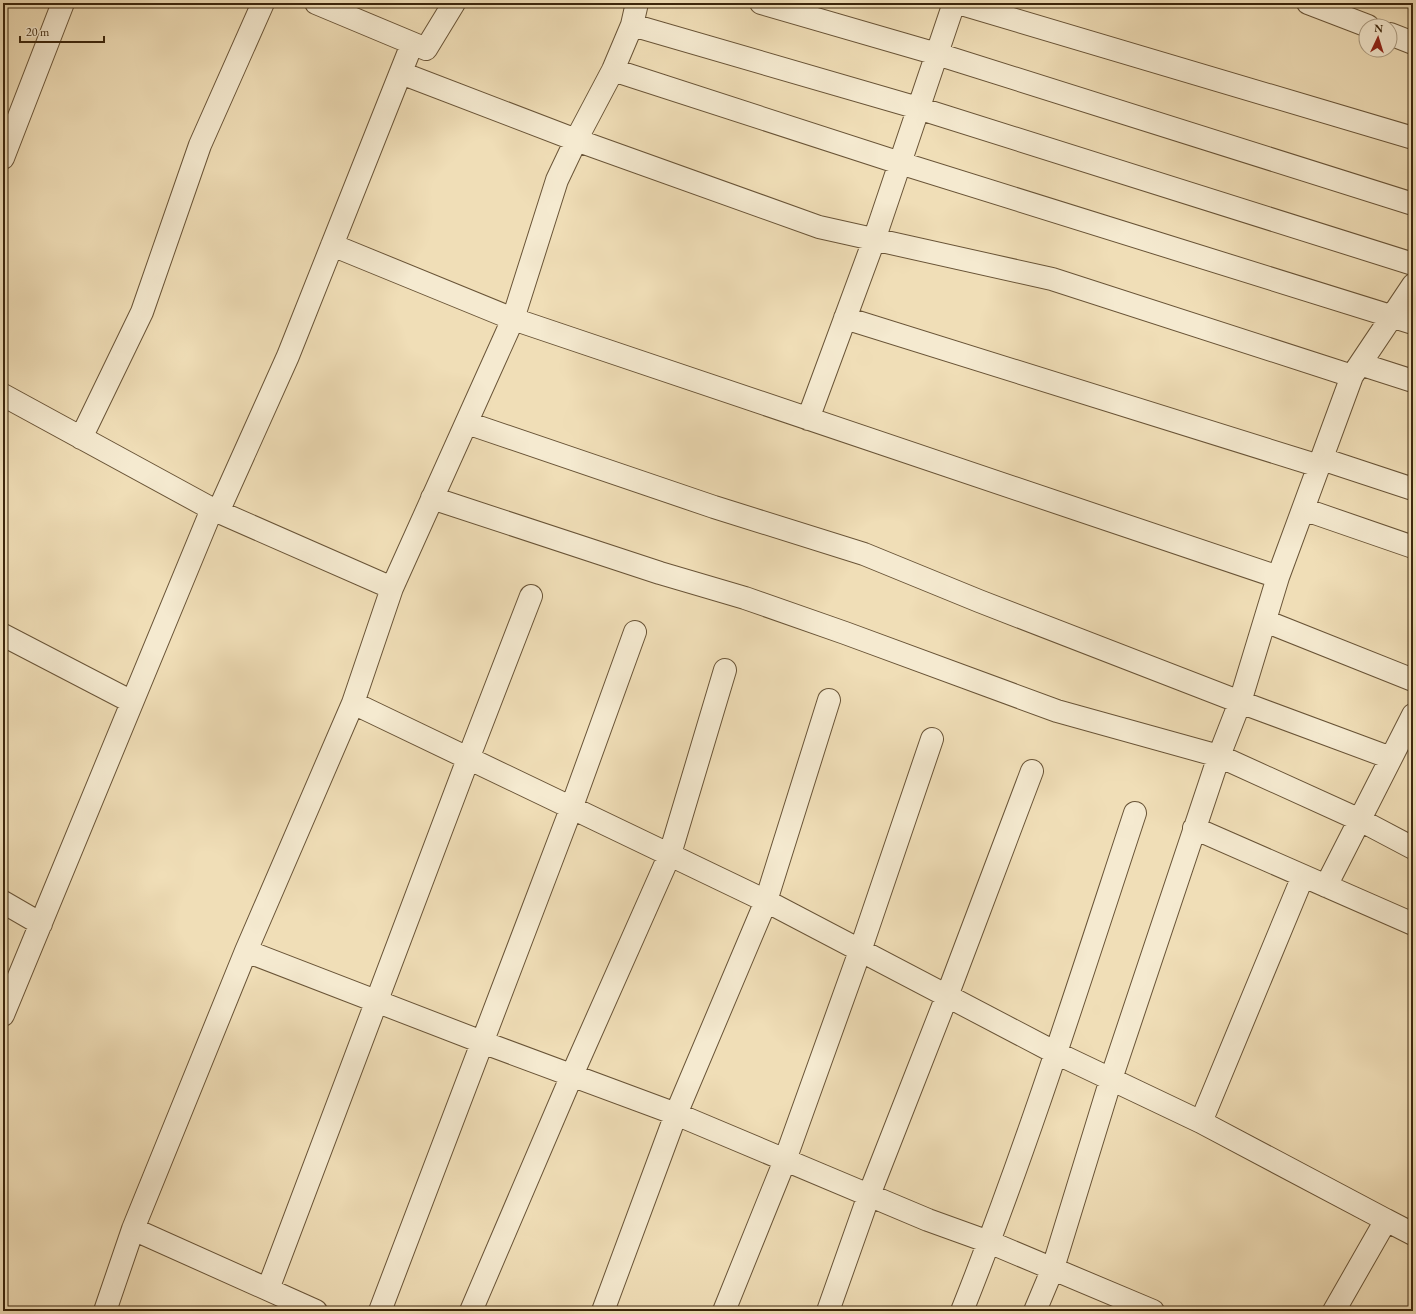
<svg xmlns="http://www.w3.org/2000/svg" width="1416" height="1314" font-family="'EB Garamond',serif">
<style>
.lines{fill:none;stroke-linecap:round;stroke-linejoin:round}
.minor-casing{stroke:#695437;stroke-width:24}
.minor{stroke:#f5ead0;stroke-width:22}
</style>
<rect width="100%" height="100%" fill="#f0deb7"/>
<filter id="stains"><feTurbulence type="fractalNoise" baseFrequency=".005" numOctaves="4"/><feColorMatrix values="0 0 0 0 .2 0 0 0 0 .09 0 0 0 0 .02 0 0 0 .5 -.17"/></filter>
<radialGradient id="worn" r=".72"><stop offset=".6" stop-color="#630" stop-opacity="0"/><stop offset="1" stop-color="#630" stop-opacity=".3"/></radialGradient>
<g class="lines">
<defs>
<path id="minor" d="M316,3L426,49L454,3
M761,3L937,54L1413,204
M958,3L1413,138
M1308,3L1368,26
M632,25L918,108L1413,264
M1390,34L1413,43
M613,70L900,163L1413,323
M401,73L576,140L819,227L1052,279L1352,376
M3,158L63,3
M332,245L513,319L1278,577
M845,318L1319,466
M1360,364L1413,381
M3,395L212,509L392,588
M808,419L874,240L954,3
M467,423L714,507L864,554L979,601L1240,702L1391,758
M81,438L142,312L200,145L263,3
M1322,459L1413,489
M432,498L660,573L745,598L845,633L1057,711L1219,756L1360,820L1413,848
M1303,509L1413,547
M218,512L288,356L412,44
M1265,621L1413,680
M3,635L132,702
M353,703L766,901L1056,1053L1201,1122L1386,1220L1334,1311
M1194,828L1413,924
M1326,886L1413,715
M3,902L41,924
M246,951L482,1042L676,1114L928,1220L989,1242L1153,1311
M3,1015L212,509
M1201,1122L1303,876
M1386,1220L1413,1234
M133,1229L316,1311
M268,1289L468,759L531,596
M105,1311L133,1229L246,951L353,703L392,588L513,319L557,180L576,140L613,70L632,25L637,3
M380,1311L571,809L635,632
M471,1311L572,1075L670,854L725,670
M603,1311L676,1114L766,901L829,700
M724,1311L785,1160L860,951L932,739
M828,1311L869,1195L947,996L1032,771
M962,1311C1027,1148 1080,980 1135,813
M1035,1311L1053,1268L1111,1079L1219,756L1240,702L1278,577L1352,376L1413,285"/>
</defs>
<!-- minor casing -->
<use href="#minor" class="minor-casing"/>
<!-- minor -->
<use href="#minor" class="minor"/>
</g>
<!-- margin -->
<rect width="1416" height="1314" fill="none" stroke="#f0deb7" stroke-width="16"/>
<rect x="4" y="4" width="1408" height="1306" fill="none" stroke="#3c260c" stroke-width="2"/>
<rect x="8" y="8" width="1400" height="1298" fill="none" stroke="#3c260c"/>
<!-- north arrow -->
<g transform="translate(1378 38) rotate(4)"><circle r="19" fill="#f5ead0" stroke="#ab9c82"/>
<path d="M0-3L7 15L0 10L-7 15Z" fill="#8f2418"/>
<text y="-6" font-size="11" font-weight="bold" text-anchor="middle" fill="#3c260c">N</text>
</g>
<!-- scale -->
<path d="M20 36v6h84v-6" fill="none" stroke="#3c260c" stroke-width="2"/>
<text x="26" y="36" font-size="12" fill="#3c260c" stroke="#f5ead0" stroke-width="3" paint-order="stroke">20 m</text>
<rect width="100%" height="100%" filter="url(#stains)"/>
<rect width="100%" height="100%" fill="url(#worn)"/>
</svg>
